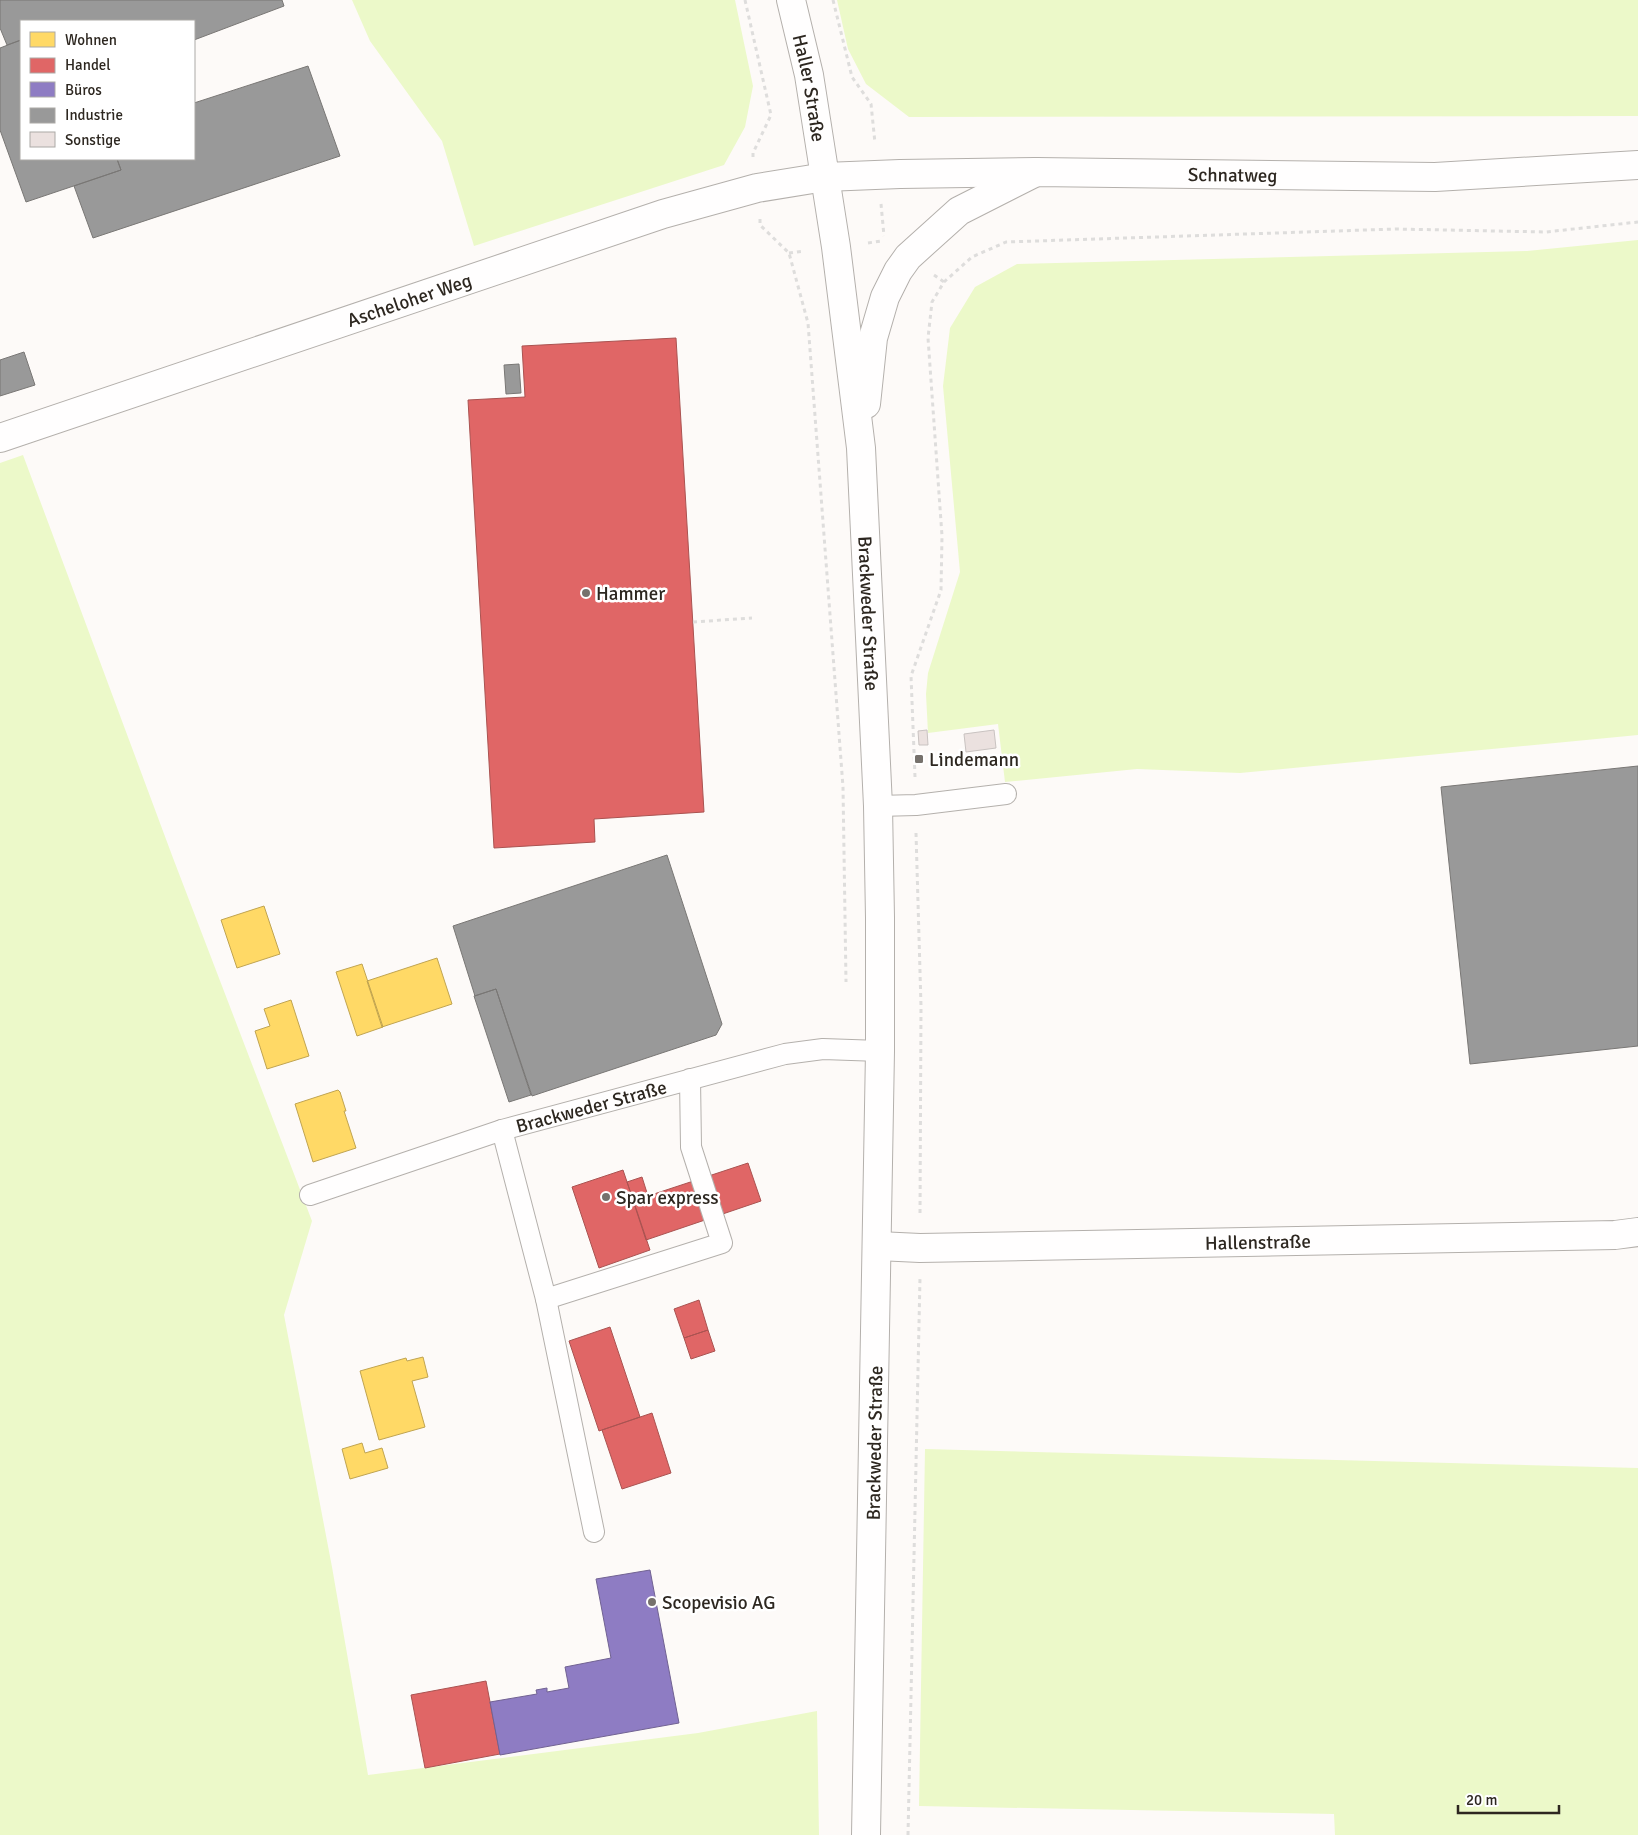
<svg xmlns="http://www.w3.org/2000/svg" width="1638" height="1835" font-family="Signika,sans-serif">
<style>
.green{fill:#ecf9c9}
.homes{fill:#ffd966;stroke:#c0a451}
.shops{fill:#e06666;stroke:#aa5351}
.offices{fill:#8e7cc3;stroke:#716292}
.industry{fill:#999;stroke:#797775}
.building{fill:#ebe1df;stroke:#c9c3c1}
.lines{fill:none;stroke-linecap:round;stroke-linejoin:round}
.service-casing{stroke:#b4b0ac;stroke-width:22}
.minor-casing{stroke:#b4b0ac;stroke-width:30}
.tertiary-casing{stroke:#b4b0ac;stroke-width:30}
.secondary-casing{stroke:#b4b0ac;stroke-width:30}
.path{stroke:#dedddc;stroke-width:3;stroke-dasharray:4 4;stroke-linecap:butt}
.service{stroke:#fffefe;stroke-width:20}
.minor{stroke:#fffefe;stroke-width:28}
.tertiary{stroke:#fffefe;stroke-width:28}
.secondary{stroke:#fffefe;stroke-width:28}
.poi-dot{fill:#76716c;stroke:#fff;stroke-width:2}
.labels{text-anchor:middle;stroke-width:5;stroke-linejoin:round;paint-order:stroke}
.street-label{font-size:19px;fill:#2d2720;stroke:#fff}
.poi-label{font-size:19px;fill:#2d2720;stroke:#fff;text-anchor:start}
</style>
<rect width="100%" height="100%" fill="#fdfaf8"/>
<!-- green -->
<path class="green" d="M352,0H735L753,86L745,127L724,165L474,246L442,141L370,41Z
M837,0H1638V116L909,117L866,84L848,49Z
M1638,240V735L1240,773L1137,769L1005,782L998,724L928,733L926,694L928,673L960,572L943,386L950,328L975,287L1017,264L1527,251Z
M23,455L173,858L312,1221L284,1315L332,1567L368,1775L698,1733L817,1711L819,1835H0V463Z
M925,1449L1638,1468V1835H1335L1334,1814L919,1806Z"/>
<!-- homes -->
<path class="homes" d="M264,906L280,954L237,968L221,920Z
M437,958L452,1004L382,1027L367,981Z
M362,964L383,1027L357,1036L336,972Z
M291,1000L309,1056L267,1069L255,1031L270,1026L264,1009Z
M338,1090L340,1092L346,1111H344L356,1148L313,1162L295,1104Z
M423,1357L428,1377L412,1381L425,1427L379,1440L360,1371L406,1358L407,1361Z
M362,1443L365,1453L382,1448L388,1468L350,1479L342,1449Z"/>
<!-- shops -->
<path class="shops" d="M676,338L704,812L594,819L595,842L494,848L468,400L525,397L522,346Z
M748,1163L761,1201L646,1240L627,1182L642,1177L648,1196Z
M623,1170L650,1250L599,1268L572,1187Z
M699,1300L708,1330L684,1338L674,1309Z
M610,1327L640,1417L599,1431L569,1341Z
M708,1330L715,1351L691,1359L684,1338Z
M652,1413L671,1473L622,1489L602,1430Z
M486,1681L500,1754L425,1768L411,1695Z"/>
<!-- offices -->
<path class="offices" d="M650,1570L679,1723L500,1755L490,1702L537,1694L536,1690L547,1688V1692L569,1688L565,1667L611,1658L596,1579Z"/>
<!-- industry -->
<path class="industry" d="M0,0H282L284,6L194,40V21H21V40L7,45L0,28Z
M21,40V159H117L121,170L26,202L0,130V48Z
M308,66L340,156L93,238L74,186L121,170L117,159H194V103Z
M24,352L35,385L0,396V360Z
M519,364L521,393L506,394L504,365Z
M1638,766V1046L1470,1064L1441,787Z
M667,855L722,1024L716,1035L532,1096L496,989L475,996L453,926Z
M496,989L531,1095L509,1102L474,996Z"/>
<!-- building -->
<path class="building" d="M927,730L928,745H919L918,731Z
M994,730L996,748L966,752L964,734Z"/>
<g class="lines">
<defs>
<g id="service">
<path d="M878,806L916,805L1006,794"/>
<path d="M502,1130L546,1299L594,1532"/>
<path id="s1" d="M310,1195L502,1130L785,1054L823,1049L880,1051"/>
<path d="M546,1299L722,1243L691,1147L690,1079"/>
</g>
<g id="minor">
<path id="s2" d="M0,438L663,214L757,188L825,177"/>
<path id="s3" d="M878,1246L920,1248L1615,1235L1638,1232"/>
</g>
<g id="tertiary">
<path id="s4" d="M825,177L836,247L861,448L878,806L880,918V1051L866,1835"/>
<path d="M866,404L873,338L885,297L898,271L908,257L959,211L1036,172"/>
</g>
<g id="secondary">
<path id="s5" d="M791,0L809,75L825,177L900,174L1036,172L1435,177L1638,165"/>
</g>
</defs>
<!-- service casing -->
<use href="#service" class="service-casing"/>
<!-- minor casing -->
<use href="#minor" class="minor-casing"/>
<!-- tertiary casing -->
<use href="#tertiary" class="tertiary-casing"/>
<!-- secondary casing -->
<use href="#secondary" class="secondary-casing"/>
<!-- path -->
<path class="path" d="M745,0L771,115L753,153V158
M833,0L852,77L871,104L875,143
M881,204L884,236
M760,219V225L789,253L808,323L843,787L846,982
M868,243L881,241
M789,253L804,251
M934,275L944,282
M693,622L752,618
M915,777L911,676L941,590L942,536L928,338L932,302L944,282L972,257L1006,242L1396,229L1546,232L1638,222
M916,833L921,1006L920,1217
M908,1835L920,1278"/>
<!-- service -->
<use href="#service" class="service"/>
<!-- minor -->
<use href="#minor" class="minor"/>
<!-- tertiary -->
<use href="#tertiary" class="tertiary"/>
<!-- secondary -->
<use href="#secondary" class="secondary"/>
</g>
<!-- markers -->
<g class="poi-dot">
<circle cx="586" cy="593" r="5"/>
<rect x="914" y="754" width="10" height="10" rx="2.5"/>
<circle cx="606" cy="1197" r="5"/>
<circle cx="652" cy="1602" r="5"/>
</g>
<g class="labels">
<!-- street labels -->
<g class="street-label">
<text dy="7" stroke="none"><textPath href="#s5" startOffset="90">Haller Straße</textPath></text>
<text dy="7" stroke="none"><textPath href="#s5" startOffset="588">Schnatweg</textPath></text>
<text dy="7" stroke="none"><textPath href="#s2" startOffset="432">Ascheloher Weg</textPath></text>
<text dy="7" stroke="none"><textPath href="#s4" startOffset="439">Brackweder Straße</textPath></text>
<text dy="7" stroke="none"><textPath href="#s1" startOffset="295">Brackweder Straße</textPath></text>
<text dy="7" stroke="none"><textPath href="#s3" startOffset="380">Hallenstraße</textPath></text>
<text transform="translate(874 1443) rotate(-89)" y="7">Brackweder Straße</text>
</g>
<!-- poi labels -->
<g class="poi-label">
<text x="596" y="600">Hammer</text>
<text x="929" y="766">Lindemann</text>
<text x="616" y="1204">Spar express</text>
<text x="662" y="1609">Scopevisio AG</text>
</g>
</g>
<!-- legend -->
<rect x="20" y="20" width="175" height="140" fill="#ffffff" stroke="#aba9a6"/>
<rect x="30" y="32" width="25" height="15" fill="#ffd966" stroke="#aba9a6"/>
<text x="65" y="45" font-size="15" fill="#2d2720">Wohnen</text>
<rect x="30" y="58" width="25" height="15" fill="#e06666" stroke="#aba9a6"/>
<text x="65" y="70" font-size="15" fill="#2d2720">Handel</text>
<rect x="30" y="82" width="25" height="15" fill="#8e7cc3" stroke="#aba9a6"/>
<text x="65" y="95" font-size="15" fill="#2d2720">Büros</text>
<rect x="30" y="108" width="25" height="15" fill="#999999" stroke="#aba9a6"/>
<text x="65" y="120" font-size="15" fill="#2d2720">Industrie</text>
<rect x="30" y="132" width="25" height="15" fill="#ebe1df" stroke="#aba9a6"/>
<text x="65" y="145" font-size="15" fill="#2d2720">Sonstige</text>
<!-- scale -->
<path d="M1458 1805v8h101v-8" fill="none" stroke="#2d2720" stroke-width="2.5"/>
<text x="1466" y="1805" font-size="15" fill="#2d2720" stroke="#ffffff" stroke-width="4" paint-order="stroke">20 m</text>
</svg>
